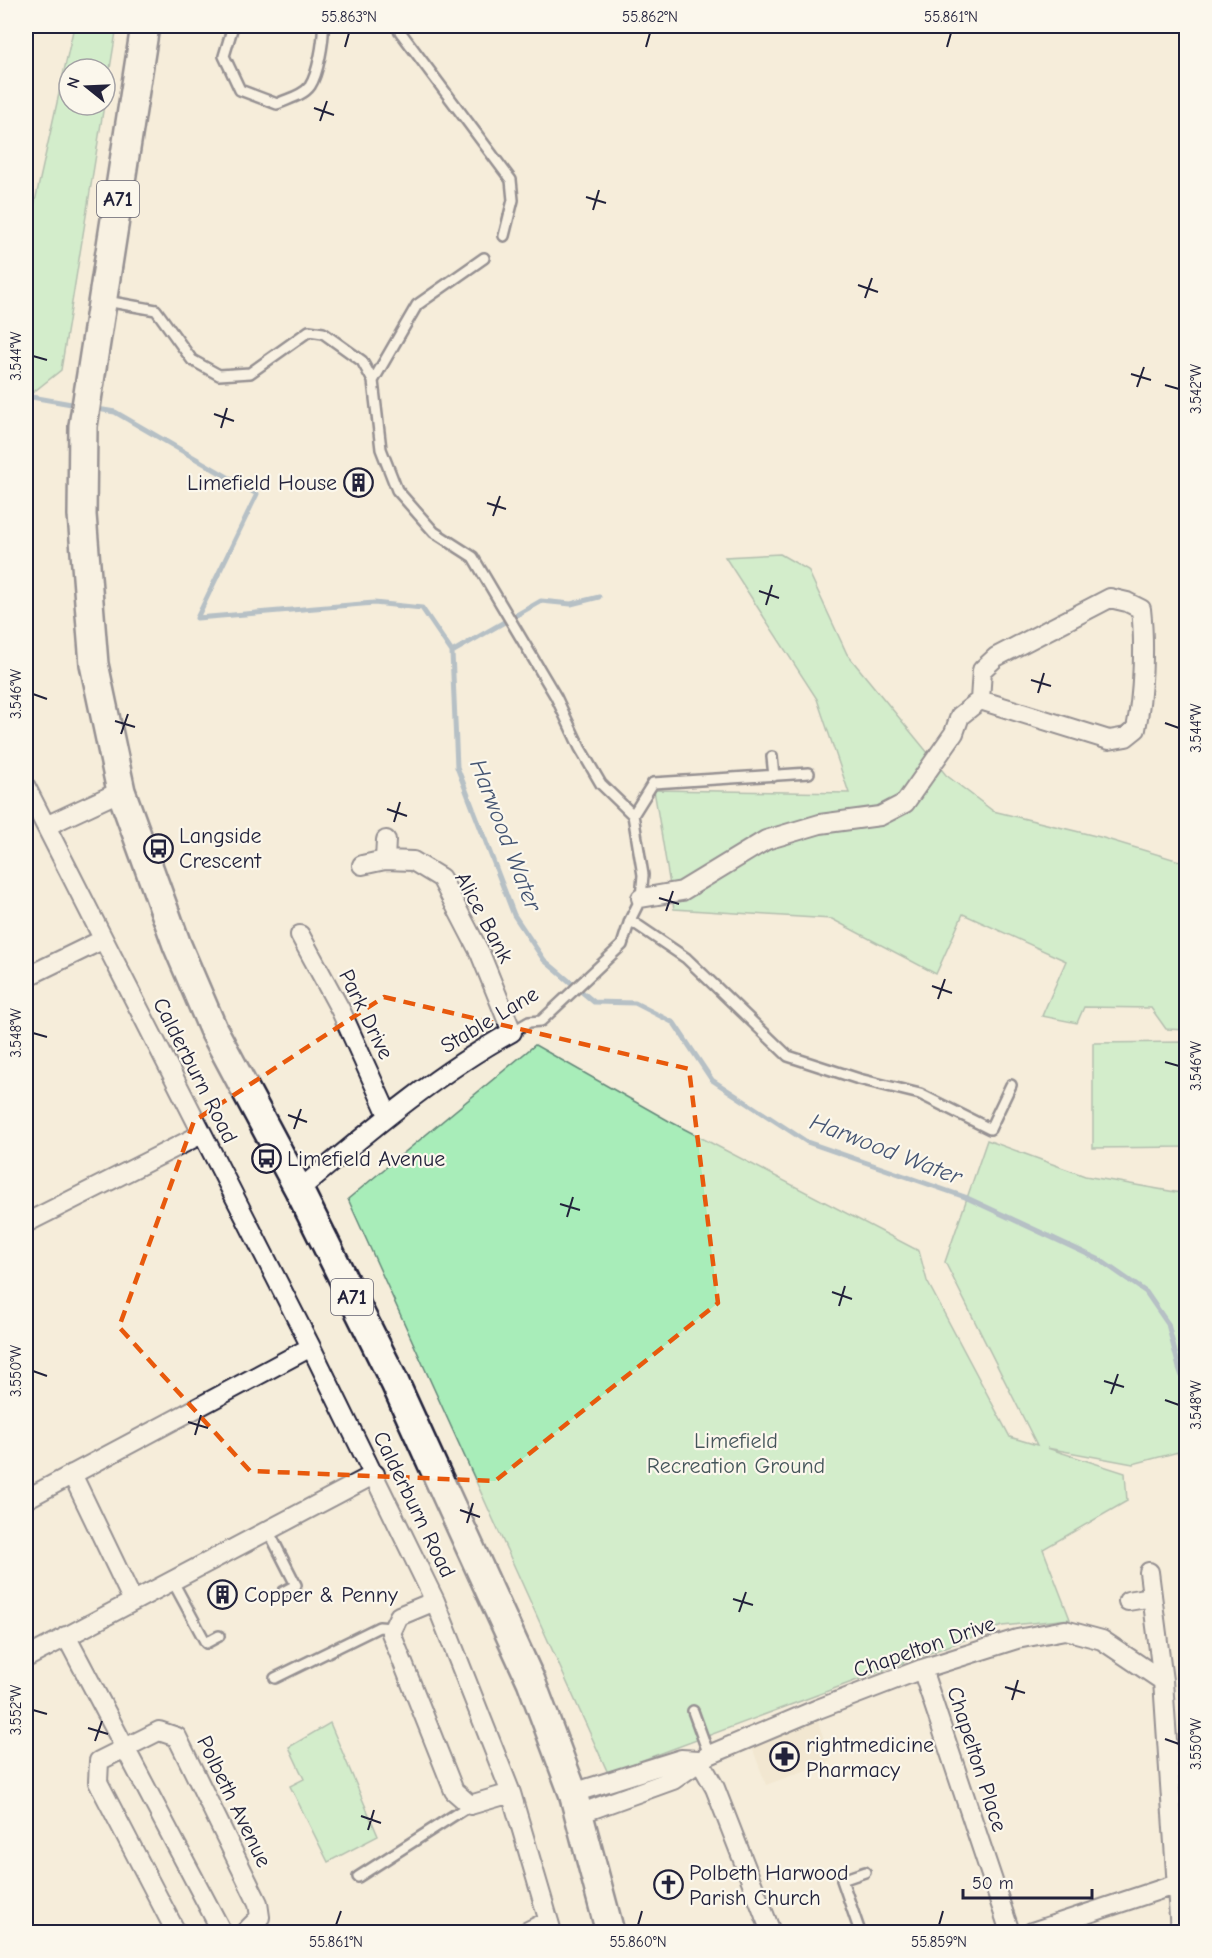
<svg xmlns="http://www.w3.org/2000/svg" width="1212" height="1958" font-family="'Comic Neue',sans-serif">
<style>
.built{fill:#eee1c5}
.green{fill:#a8edb9;stroke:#65887a;stroke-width:1.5}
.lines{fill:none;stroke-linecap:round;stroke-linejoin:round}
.stream{stroke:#6889ab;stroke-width:5}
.service-casing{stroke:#22223b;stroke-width:14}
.minor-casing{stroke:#22223b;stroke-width:22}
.primary-casing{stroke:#22223b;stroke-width:32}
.service{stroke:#fbf7ec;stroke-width:9}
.minor{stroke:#fbf7ec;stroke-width:18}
.primary{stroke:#fbf7ec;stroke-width:27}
.marked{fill:none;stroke:#e8590c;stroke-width:4.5;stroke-dasharray:12 8;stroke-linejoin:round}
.ticks{fill:none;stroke:#22223b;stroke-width:2}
.labels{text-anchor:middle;stroke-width:4.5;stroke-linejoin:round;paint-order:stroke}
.shield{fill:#fbf7ec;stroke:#636270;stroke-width:1.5}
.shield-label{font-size:21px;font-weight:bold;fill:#22223b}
.poi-label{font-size:22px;fill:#22223b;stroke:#fbf7ec;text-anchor:start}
.street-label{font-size:22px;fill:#22223b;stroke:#fbf7ec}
.park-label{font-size:22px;fill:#44555a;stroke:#fbf7ec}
.water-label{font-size:24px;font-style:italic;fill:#455573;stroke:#fbf7ec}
.neatline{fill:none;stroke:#22223b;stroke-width:2}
.ticks-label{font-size:15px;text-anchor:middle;fill:#22223b}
</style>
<rect width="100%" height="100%" fill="#f5edda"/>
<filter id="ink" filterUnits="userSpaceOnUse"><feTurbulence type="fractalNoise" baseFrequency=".0167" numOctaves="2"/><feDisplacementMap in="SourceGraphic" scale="12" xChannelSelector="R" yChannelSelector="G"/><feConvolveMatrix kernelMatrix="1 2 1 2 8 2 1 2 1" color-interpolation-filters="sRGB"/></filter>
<g filter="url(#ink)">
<!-- built -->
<path class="built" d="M816,1715L831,1761L766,1785L750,1742Z"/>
<!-- green -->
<path class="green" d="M74,26H117L105,99V69H69V105H104L61,370L26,398V242Z
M780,554L808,570L847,654L946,775L993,811L1100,837L1186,863V1030L1166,1029L1151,1008L1084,1007L1077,1023L1042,1016L1066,961L963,914L936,974L832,919L674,909L654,790L849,793L817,699L725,557Z
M1186,1042V1147L1093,1148V1043Z
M535,1045L669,1121L919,1251L927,1281L1010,1437L1037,1445L945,1262L987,1140L1085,1176L1186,1194V1450L1133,1464L1047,1448L1125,1473L1127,1501L1043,1549L1070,1619L1002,1626L608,1773L348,1199Z
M330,1723L378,1836L328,1862L290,1786L304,1779L289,1747Z"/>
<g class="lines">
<!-- stream -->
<path class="stream" d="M26,396L77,405
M92,408L115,412L257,494L197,618L374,603L422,608L452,652L457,767L514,915L544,960L594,1002L635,1003L674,1023L712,1080L807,1142L965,1197L1100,1260L1146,1292L1168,1324L1179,1368L1186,1387
M452,652L541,601L571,604L599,597"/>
<defs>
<path id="service" d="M233,26L224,56L240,90L277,104C287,99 303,96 310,86C318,74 324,40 323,26
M396,26L511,180L513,200L504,236
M106,301L156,310L192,360L219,375L250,373L309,331L323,333L362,361L373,381L381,449L397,490L434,532L473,557L556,697L580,748L601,784L633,815L643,875L641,898L630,920L622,945L541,1021L529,1022L512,1032
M373,381L417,305L484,258
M772,757L774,776
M633,815L653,783L809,773
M630,920L686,958L788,1056L859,1079L920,1094L990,1129L1011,1085
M268,1530L296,1585L283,1592
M172,1580L206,1643L219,1636
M275,1678L379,1627L393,1628
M693,1711L709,1755
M358,1877L470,1805
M860,1932L842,1880L865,1872"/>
<path id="minor" d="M26,787L311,1347L435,1601L511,1793L552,1932
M46,826L121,791
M385,860L386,840
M641,898L682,891L766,840L820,824L880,816L905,803L954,733L960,716L980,700L1109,740L1126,737L1136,729C1143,694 1145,645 1141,609L1127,602L1110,598L996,657L982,670L980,700
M300,935L340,1009L388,1115
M26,977L102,940
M299,1190C367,1133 434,1075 512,1032L480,953L441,878L413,861L385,860L362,865
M26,1223L202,1134
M72,1474L133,1601
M26,1499L311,1347
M1149,1572L1163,1681L1180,1932
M435,1601L399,1616L391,1633L454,1791L470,1805L511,1793
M1128,1601L1152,1597
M66,1636L222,1932
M26,1658L375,1474
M922,1669L1010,1932
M699,1760L715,1788L771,1932
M573,1793L681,1759L699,1760
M579,1814L673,1780L709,1755L818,1709L922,1669L1017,1639L1065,1630L1102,1640L1163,1681
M176,1932L98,1782L99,1761L159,1731L177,1737L258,1903L260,1917L245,1932
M526,1932L548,1921
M1032,1932L1177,1884"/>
<path id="primary" d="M145,26L83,426L82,515L94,664L121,791L177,945L213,1029L299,1190L395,1383L531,1681L573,1793L610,1932"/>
</defs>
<!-- service casing -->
<use href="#service" class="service-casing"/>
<!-- minor casing -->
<use href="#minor" class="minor-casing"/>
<!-- primary casing -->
<use href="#primary" class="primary-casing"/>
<!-- service -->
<use href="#service" class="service"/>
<!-- minor -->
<use href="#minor" class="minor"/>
<!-- primary -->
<use href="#primary" class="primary"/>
</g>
</g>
<!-- marked area -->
<path d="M0 0H1212V1958H0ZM384,997L689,1069L718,1303L495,1481L250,1471L119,1327L194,1121Z" fill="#f5edda" fill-opacity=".55" fill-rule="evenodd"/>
<path class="marked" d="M384,997L689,1069L718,1303L495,1481L250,1471L119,1327L194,1121Z"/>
<!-- ticks -->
<path class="ticks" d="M345,47L349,33M646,47L650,33M947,47L951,33M314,108L334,115M320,121L327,101M586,197L606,203M593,210L599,190M858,285L878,292M865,298L872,278M33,356L47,360M1131,374L1151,380M1165,385L1179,389M1137,387L1144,367M214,414L234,421M221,428L227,408M487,503L506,509M493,516L500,496M759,591L779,598M766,605L772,585M1031,680L1051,686M1038,693L1044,673M33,694L47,699M115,721L135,727M1165,723L1179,728M121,734L128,714M387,809L407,816M394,822L400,802M659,898L679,904M666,911L673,891M932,986L952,993M938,999L945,979M33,1033L47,1037M1165,1062L1179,1066M288,1115L307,1122M294,1129L301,1109M560,1204L580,1210M567,1217L573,1197M832,1292L852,1299M839,1306L845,1286M33,1371L47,1376M1104,1381L1124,1387M1111,1394L1118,1374M1165,1400L1179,1405M188,1422L208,1428M195,1435L201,1415M460,1510L480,1517M467,1523L473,1503M733,1599L753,1605M739,1612L746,1592M1005,1687L1025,1693M1012,1700L1018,1680M33,1710L47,1714M88,1728L108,1734M1165,1739L1179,1744M95,1741L102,1721M361,1816L381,1823M368,1830L374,1810M336,1925L341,1911M638,1925L642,1911M939,1925L943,1911"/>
<!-- icons -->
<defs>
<symbol id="building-ring" viewBox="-11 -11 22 22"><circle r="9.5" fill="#fbf7ec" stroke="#22223b" stroke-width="1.5"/><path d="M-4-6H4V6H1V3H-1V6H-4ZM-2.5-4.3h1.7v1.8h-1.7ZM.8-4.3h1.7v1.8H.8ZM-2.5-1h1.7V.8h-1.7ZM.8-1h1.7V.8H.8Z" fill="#22223b"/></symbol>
<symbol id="bus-ring" viewBox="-11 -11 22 22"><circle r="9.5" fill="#fbf7ec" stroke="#22223b" stroke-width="1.5"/><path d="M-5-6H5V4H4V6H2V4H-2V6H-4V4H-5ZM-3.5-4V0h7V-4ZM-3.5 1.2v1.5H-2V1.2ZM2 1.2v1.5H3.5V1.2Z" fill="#22223b"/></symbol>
<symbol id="pharmacy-ring" viewBox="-11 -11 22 22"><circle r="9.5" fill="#fbf7ec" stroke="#22223b" stroke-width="1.5"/><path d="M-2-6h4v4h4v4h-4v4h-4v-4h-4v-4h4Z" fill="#22223b"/></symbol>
<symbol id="church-ring" viewBox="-11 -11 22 22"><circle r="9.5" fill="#fbf7ec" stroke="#22223b" stroke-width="1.5"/><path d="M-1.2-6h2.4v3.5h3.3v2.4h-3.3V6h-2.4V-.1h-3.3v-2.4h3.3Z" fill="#22223b"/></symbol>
</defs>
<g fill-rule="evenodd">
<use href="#building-ring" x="342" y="466" width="33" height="33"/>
<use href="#bus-ring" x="142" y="832" width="33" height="33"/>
<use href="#bus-ring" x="250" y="1142" width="33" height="33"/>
<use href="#building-ring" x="206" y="1578" width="33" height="33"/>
<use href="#pharmacy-ring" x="768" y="1740" width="33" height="33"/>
<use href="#church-ring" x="652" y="1868" width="33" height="33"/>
</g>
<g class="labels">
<!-- shield labels -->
<g class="shield">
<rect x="97" y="181" width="42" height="36" rx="4.5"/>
<rect x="331" y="1279" width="42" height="36" rx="4.5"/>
</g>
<g class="shield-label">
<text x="118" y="206">A71</text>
<text x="352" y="1304">A71</text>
</g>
<!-- poi labels -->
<g class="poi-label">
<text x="337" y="490" text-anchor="end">Limefield House</text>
<text x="179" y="843">Langside<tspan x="179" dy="25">Crescent</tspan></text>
<text x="287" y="1166">Limefield Avenue</text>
<text x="244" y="1602">Copper &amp; Penny</text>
<text x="806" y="1752">rightmedicine<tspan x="806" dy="25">Pharmacy</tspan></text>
<text x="689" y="1880">Polbeth Harwood<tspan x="689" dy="25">Parish Church</tspan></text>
</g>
<!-- street labels -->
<g class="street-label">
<text transform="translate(485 917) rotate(62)" y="8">Alice Bank</text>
<text transform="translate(367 1014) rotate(64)" y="8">Park Drive</text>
<text transform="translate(489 1019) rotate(-31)" y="8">Stable Lane</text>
<text transform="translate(196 1070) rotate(63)" y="8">Calderburn Road</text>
<text transform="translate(415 1504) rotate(64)" y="8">Calderburn Road</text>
<text transform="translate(924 1646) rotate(-19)" y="8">Chapelton Drive</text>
<text transform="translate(978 1759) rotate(72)" y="8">Chapelton Place</text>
<text transform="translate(235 1801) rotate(64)" y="8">Polbeth Avenue</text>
</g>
<!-- park labels -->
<g class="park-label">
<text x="736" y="1448">Limefield<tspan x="736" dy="25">Recreation Ground</tspan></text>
</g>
<!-- water labels -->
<g class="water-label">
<text transform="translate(506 835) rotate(69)" y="8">Harwood Water</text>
<text transform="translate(886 1149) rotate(21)" y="8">Harwood Water</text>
</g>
</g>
<!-- margin -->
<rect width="1212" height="1958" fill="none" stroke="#fbf7ec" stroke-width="66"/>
<!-- north arrow -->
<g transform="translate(87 87) rotate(288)"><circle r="28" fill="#fbf7ec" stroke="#a4a2a5" stroke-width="1.5"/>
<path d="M0-4.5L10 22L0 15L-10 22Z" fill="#22223b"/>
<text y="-9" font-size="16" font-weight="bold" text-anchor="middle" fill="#22223b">N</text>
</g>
<!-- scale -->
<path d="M963 1889v9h129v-9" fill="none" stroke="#22223b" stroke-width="3"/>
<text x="972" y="1889" font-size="18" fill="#22223b" stroke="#fbf7ec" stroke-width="4.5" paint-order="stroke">50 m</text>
<rect x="33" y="33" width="1146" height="1892" class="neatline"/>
<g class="ticks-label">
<text x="349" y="22">55.863°N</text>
<text x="650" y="22">55.862°N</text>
<text x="951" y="22">55.861°N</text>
<text transform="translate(16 356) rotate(-90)" y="5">3.544°W</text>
<text transform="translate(1196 389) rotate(-90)" y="5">3.542°W</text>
<text transform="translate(16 694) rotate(-90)" y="5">3.546°W</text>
<text transform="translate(1196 728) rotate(-90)" y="5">3.544°W</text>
<text transform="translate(16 1033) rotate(-90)" y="5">3.548°W</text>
<text transform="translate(1196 1066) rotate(-90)" y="5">3.546°W</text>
<text transform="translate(16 1371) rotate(-90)" y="5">3.550°W</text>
<text transform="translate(1196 1405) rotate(-90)" y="5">3.548°W</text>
<text transform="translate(16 1710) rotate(-90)" y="5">3.552°W</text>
<text transform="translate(1196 1744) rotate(-90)" y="5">3.550°W</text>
<text x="336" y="1947">55.861°N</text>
<text x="638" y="1947">55.860°N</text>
<text x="939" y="1947">55.859°N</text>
</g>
</svg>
